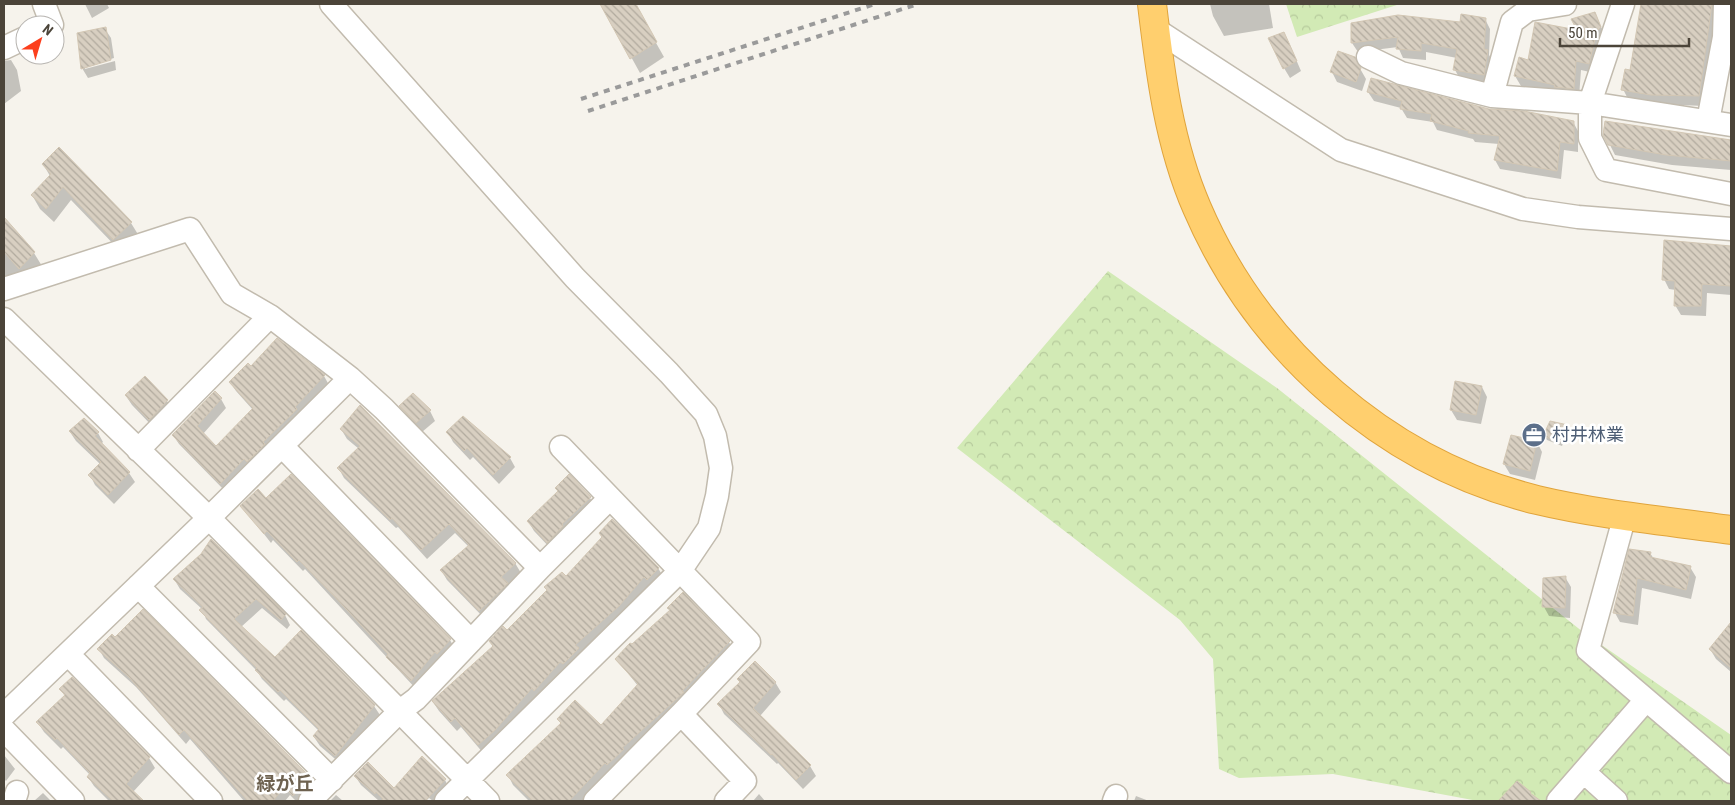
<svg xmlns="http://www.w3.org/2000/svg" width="1735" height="805" font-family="'Roboto Condensed','Noto Sans JP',sans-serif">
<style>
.forest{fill:url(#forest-crowns)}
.shadow{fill:#0003}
.building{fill:url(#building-back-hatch);stroke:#d3c7b4}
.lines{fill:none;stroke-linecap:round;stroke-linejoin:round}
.minor-casing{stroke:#c2bbae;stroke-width:25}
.highway-casing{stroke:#e0a43c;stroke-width:30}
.minor{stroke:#fff;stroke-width:22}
.highway{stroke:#ffcf6e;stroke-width:28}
.rail{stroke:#9a9a9a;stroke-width:4;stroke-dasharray:6 6;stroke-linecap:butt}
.labels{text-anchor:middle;stroke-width:5;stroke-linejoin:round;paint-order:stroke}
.service-label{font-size:18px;fill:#4e5e75;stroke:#fff;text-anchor:start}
.neighbourhood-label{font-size:19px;font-weight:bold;fill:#6e6250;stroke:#fff}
</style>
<defs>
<pattern id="forest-crowns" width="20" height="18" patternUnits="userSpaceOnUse" patternTransform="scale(1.25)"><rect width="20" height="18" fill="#d2eab5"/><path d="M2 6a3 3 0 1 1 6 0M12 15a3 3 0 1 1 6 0" fill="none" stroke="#b6ca9c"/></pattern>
<pattern id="building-back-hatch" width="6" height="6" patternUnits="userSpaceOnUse" patternTransform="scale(1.25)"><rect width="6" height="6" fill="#d8cfc1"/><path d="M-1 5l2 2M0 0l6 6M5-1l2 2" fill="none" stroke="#b1aa9e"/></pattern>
</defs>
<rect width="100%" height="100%" fill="#f6f3ec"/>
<!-- forest -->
<path class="forest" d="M1286,4H1400L1297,37Z
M1108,271L1277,388L1583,632L1731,735V801H1478L1333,774L1239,778L1219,769L1213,659L1180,620L957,448Z"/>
<!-- shadow -->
<path class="shadow" d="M85,4H107L109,8L92,18Z
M607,4H634L664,57L640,73L603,6Z
M1210,4H1269L1273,28L1224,36L1213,16Z
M1642,4H1715V33H1713L1704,106L1657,104L1628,99L1623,89L1631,72Z
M1595,13L1606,38L1594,73L1581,70L1579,98L1521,86L1515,76L1520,59L1529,61L1579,32Z
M1485,19L1490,29L1489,55L1493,61L1489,84L1460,79L1455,70L1457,58L1426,52V60L1403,58L1398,47L1358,52L1352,43V24L1462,23Z
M105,29L111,38L114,58L85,67V69L115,61L116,70L88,78L82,68Z
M1289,43L1301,71L1290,78L1284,68Z
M1354,58L1366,79L1362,91L1337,82L1332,72Z
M11,60L17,70L21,91L4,104V61Z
M1368,92L1573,122L1578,131V152L1564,150L1561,179L1500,169L1495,160L1499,144L1475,142L1473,139L1437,130L1433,122L1407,118L1401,108L1374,101Z
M1641,129L1731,140V170L1672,165L1615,155L1610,145Z
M43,164L131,223L139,236L122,253L71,200L54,222L40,209L32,195L50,176Z
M4,219L34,253L42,266L4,289Z
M1665,241L1731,247V295L1707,293L1706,316L1681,315L1675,305L1676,290L1669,289L1664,279Z
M277,340L324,376L329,385L226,492L179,444L173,435L221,399L226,408L203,434L216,447L253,410L236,391L230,382L251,368Z
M145,378L167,401L173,411L155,429L132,405L126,396Z
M1482,387L1487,397L1481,424L1457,420L1451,410Z
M401,406L430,411L435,421L422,432L407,416Z
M1567,426L1569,431L1562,446L1547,440L1545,436Z
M341,429L515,563L521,573L508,585L512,593L486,620L447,580L441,570L469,547L455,533L427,559L398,527L396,528L344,478L339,469L359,449L347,439Z
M70,432L98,433L103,442L101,444L129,473L135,482L114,504L95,485L90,475L100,464L76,441Z
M448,432L510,458L515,467L499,484L473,457L470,460L453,442Z
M1537,442L1542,452L1535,480L1510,474L1504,464Z
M569,476L590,498L596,508L553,551L534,531L528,521L558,492L556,489Z
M266,500L450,640L455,649L417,690L305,569L303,571L273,540L271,543L242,506Z
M1650,553L1654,559L1690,567L1696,577L1691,599L1642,588L1638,625L1620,622L1615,613Z
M201,554L285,615L290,625L287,629L262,608L241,627L275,659L374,706L380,715L341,764L320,746L314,737L319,731L286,699L284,701L262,679L257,671L206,619L202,609L180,589L174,579Z
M658,568L664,578L484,754L461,727L457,731L439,711L433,702L493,647L490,641L507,632L566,578Z
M1565,577L1571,587L1570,618L1549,616L1544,607Z
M1731,624V672L1716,659L1710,649Z
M729,642L734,652L585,801H529L513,785L508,775L561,724L558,719L601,727L638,686L617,659Z
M99,649L309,777L315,787L303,801H296L290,795L285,801H244L190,739L186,744L136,687L104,658Z
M72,679L149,758L155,768L133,792L142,801H109L94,786L88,777L90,775L63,747L61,749L44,732L38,723L65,697L61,689Z
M775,682L781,692L760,716L810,766L816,776L803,789L778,763L777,764L724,714L719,704Z
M4,755L15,769L6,781L4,779Z
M355,776L394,790L445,780L450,790L439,801H433L429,798L426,801H379L361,785Z
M43,793L51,801H34Z
M759,794L765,801H753Z
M336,795L343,801H330Z
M1136,796L1149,801H1134Z"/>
<!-- building -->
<path class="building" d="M600,4H636L657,42L630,59Z
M1641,4H1712L1699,96L1651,95L1621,90L1625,69L1630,70Z
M1595,12L1601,27L1597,31L1589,64L1576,61L1574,89L1554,87L1555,85L1514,76L1519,57L1528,60L1535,22L1577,30L1571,19Z
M1461,14L1486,18L1484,49L1488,50L1484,75L1453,70L1457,49L1421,43V51L1396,49L1398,37L1351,43V23L1398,15L1460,22Z
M106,27L111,60L81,69L77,33Z
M1284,32L1297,61L1283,69L1268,38Z
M1338,51L1355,57L1361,68L1356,82L1330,72Z
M1371,78L1489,109L1524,111L1574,121V144L1560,142L1557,171L1494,160L1500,136L1468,133L1469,131L1430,121L1432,114L1400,109L1402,101L1367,92Z
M1605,121L1731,140V161L1666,155L1608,145L1603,135Z
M59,147L132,222L113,240L63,187L46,209L31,195L51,174L42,164Z
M4,217L35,252L19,269L4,252Z
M1664,240L1731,246V286L1702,284L1701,306H1674L1675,281L1662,280Z
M277,338L325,375L295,407L297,409L263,442L265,444L247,462L244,459L220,484L172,435L215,391L222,398L197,426L216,446L253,408L229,382L248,363L251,366Z
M145,376L168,400L149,420L125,395Z
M1455,381L1482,386L1476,415L1450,410Z
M413,393L431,410L416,423L399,406Z
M360,405L516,563L501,577L508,583L479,611L440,570L469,545L449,524L421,550L392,518L390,520L337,468L360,446L340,429Z
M463,416L511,457L493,475L467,448L464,451L446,432Z
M84,418L99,432L95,436L130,472L108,495L88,475L101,462L69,431Z
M1550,421L1568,425L1560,442L1543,436Z
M1511,435L1537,441L1530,471L1503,464Z
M291,474L451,639L437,654L435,652L411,681L386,657L388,654L333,595L299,560L297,562L267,531L264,534L240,506L258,489L266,498Z
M569,474L591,497L562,524L563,526L547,543L527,521L558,491L555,488Z
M612,519L659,568L647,580L644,577L619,606L575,645L579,648L563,664L560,662L534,691L532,688L495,730L478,745L455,718L451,722L432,701L493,646L489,641L503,626L507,630L547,590L544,587L562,572L566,576L602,537L599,533Z
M211,539L286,614L281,620L256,599L234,619L275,657L301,630L375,705L335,756L313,736L319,729L280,690L278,692L255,670L257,668L199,610L203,607L173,579L201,554Z
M1629,549L1651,552L1650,557L1691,566L1686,590L1637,578L1633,616L1613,613Z
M1566,576L1565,608L1542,607L1543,578Z
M683,592L730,641L682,691L684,692L622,748L624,749L607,765L605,763L569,801H533L506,775L561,723L557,719L575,700L601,725L638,684L615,659L630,643L632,644L670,610L667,608Z
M143,609L310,777L293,796L284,787L273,801H248L184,730L179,735L129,677L97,649L112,634L115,637Z
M1731,622V668L1709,649Z
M755,661L776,682L753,708L811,765L796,780L772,754L771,755L717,704L740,682L737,679Z
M72,677L150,757L126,784L144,801H113L87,777L90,773L57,738L55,740L36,722L65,695L59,689Z
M422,756L446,779L425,801H381L383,799L376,792L375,794L354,776L368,762L394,788Z
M1517,781L1531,792L1530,793L1541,801H1498Z"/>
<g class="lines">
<defs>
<path id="minor" d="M44,4L52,25
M331,4L575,278L669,373L706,414L715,436L721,468L717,496L709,528L680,571L446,801
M1623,4L1590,103V138L1606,170L1731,194
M1155,29L1341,150L1523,209L1578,217L1731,229
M4,48L25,38
M1368,57L1401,73L1492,96L1590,103L1731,125
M1492,96L1512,22L1528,10L1565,4
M1708,121L1724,37L1725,4
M4,289L190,229L232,294L270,316L350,378L384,409L540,568L416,699L400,711L310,801
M4,319L209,518L488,801
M282,446L471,641
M561,447L749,642L681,714L745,781L726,801
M138,450L270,316
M1625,515L1588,650L1731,772
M540,568L610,498
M138,586L332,780
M68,654L211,801
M4,715L209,518L350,378
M4,730L73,801
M1584,772L1616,801
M14,801L17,792
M595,801L681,714
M1114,801L1116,796
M1558,801L1646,700"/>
<path id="highway" d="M1152,4C1160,72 1169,144 1197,208C1258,350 1386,463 1537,500C1600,515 1667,521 1731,530"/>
</defs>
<!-- minor casing -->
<use href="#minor" class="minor-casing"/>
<!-- highway casing -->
<use href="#highway" class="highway-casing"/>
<!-- minor -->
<use href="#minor" class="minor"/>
<!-- highway -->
<use href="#highway" class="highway"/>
<!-- rail -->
<path class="rail" d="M581,99L875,4
M588,111L918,4"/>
</g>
<!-- icons -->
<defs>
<symbol id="office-disc" viewBox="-11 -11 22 22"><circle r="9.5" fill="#5c6f8a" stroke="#fff"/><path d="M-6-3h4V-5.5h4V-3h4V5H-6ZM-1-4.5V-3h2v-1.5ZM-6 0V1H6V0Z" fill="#fff"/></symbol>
</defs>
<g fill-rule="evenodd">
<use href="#office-disc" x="1520" y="421" width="28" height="28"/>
</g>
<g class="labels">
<!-- service labels -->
<g class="service-label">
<text x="1552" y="441">村井林業</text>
</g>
<!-- neighbourhood labels -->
<g class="neighbourhood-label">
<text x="285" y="790">緑が丘</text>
</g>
</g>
<!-- border -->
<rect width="1735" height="805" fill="none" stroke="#4b4439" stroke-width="10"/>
<!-- north arrow -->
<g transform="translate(40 40) rotate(38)"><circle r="24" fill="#ffffff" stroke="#b7b4b0"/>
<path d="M0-4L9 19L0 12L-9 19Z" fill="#fc3f1d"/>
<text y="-8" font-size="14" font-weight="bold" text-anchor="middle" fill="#4b4439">N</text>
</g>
<!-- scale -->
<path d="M1560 38v8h129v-8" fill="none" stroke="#4b4439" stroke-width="2.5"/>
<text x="1568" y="38" font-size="15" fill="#4b4439" stroke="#ffffff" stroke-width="4" paint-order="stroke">50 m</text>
</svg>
